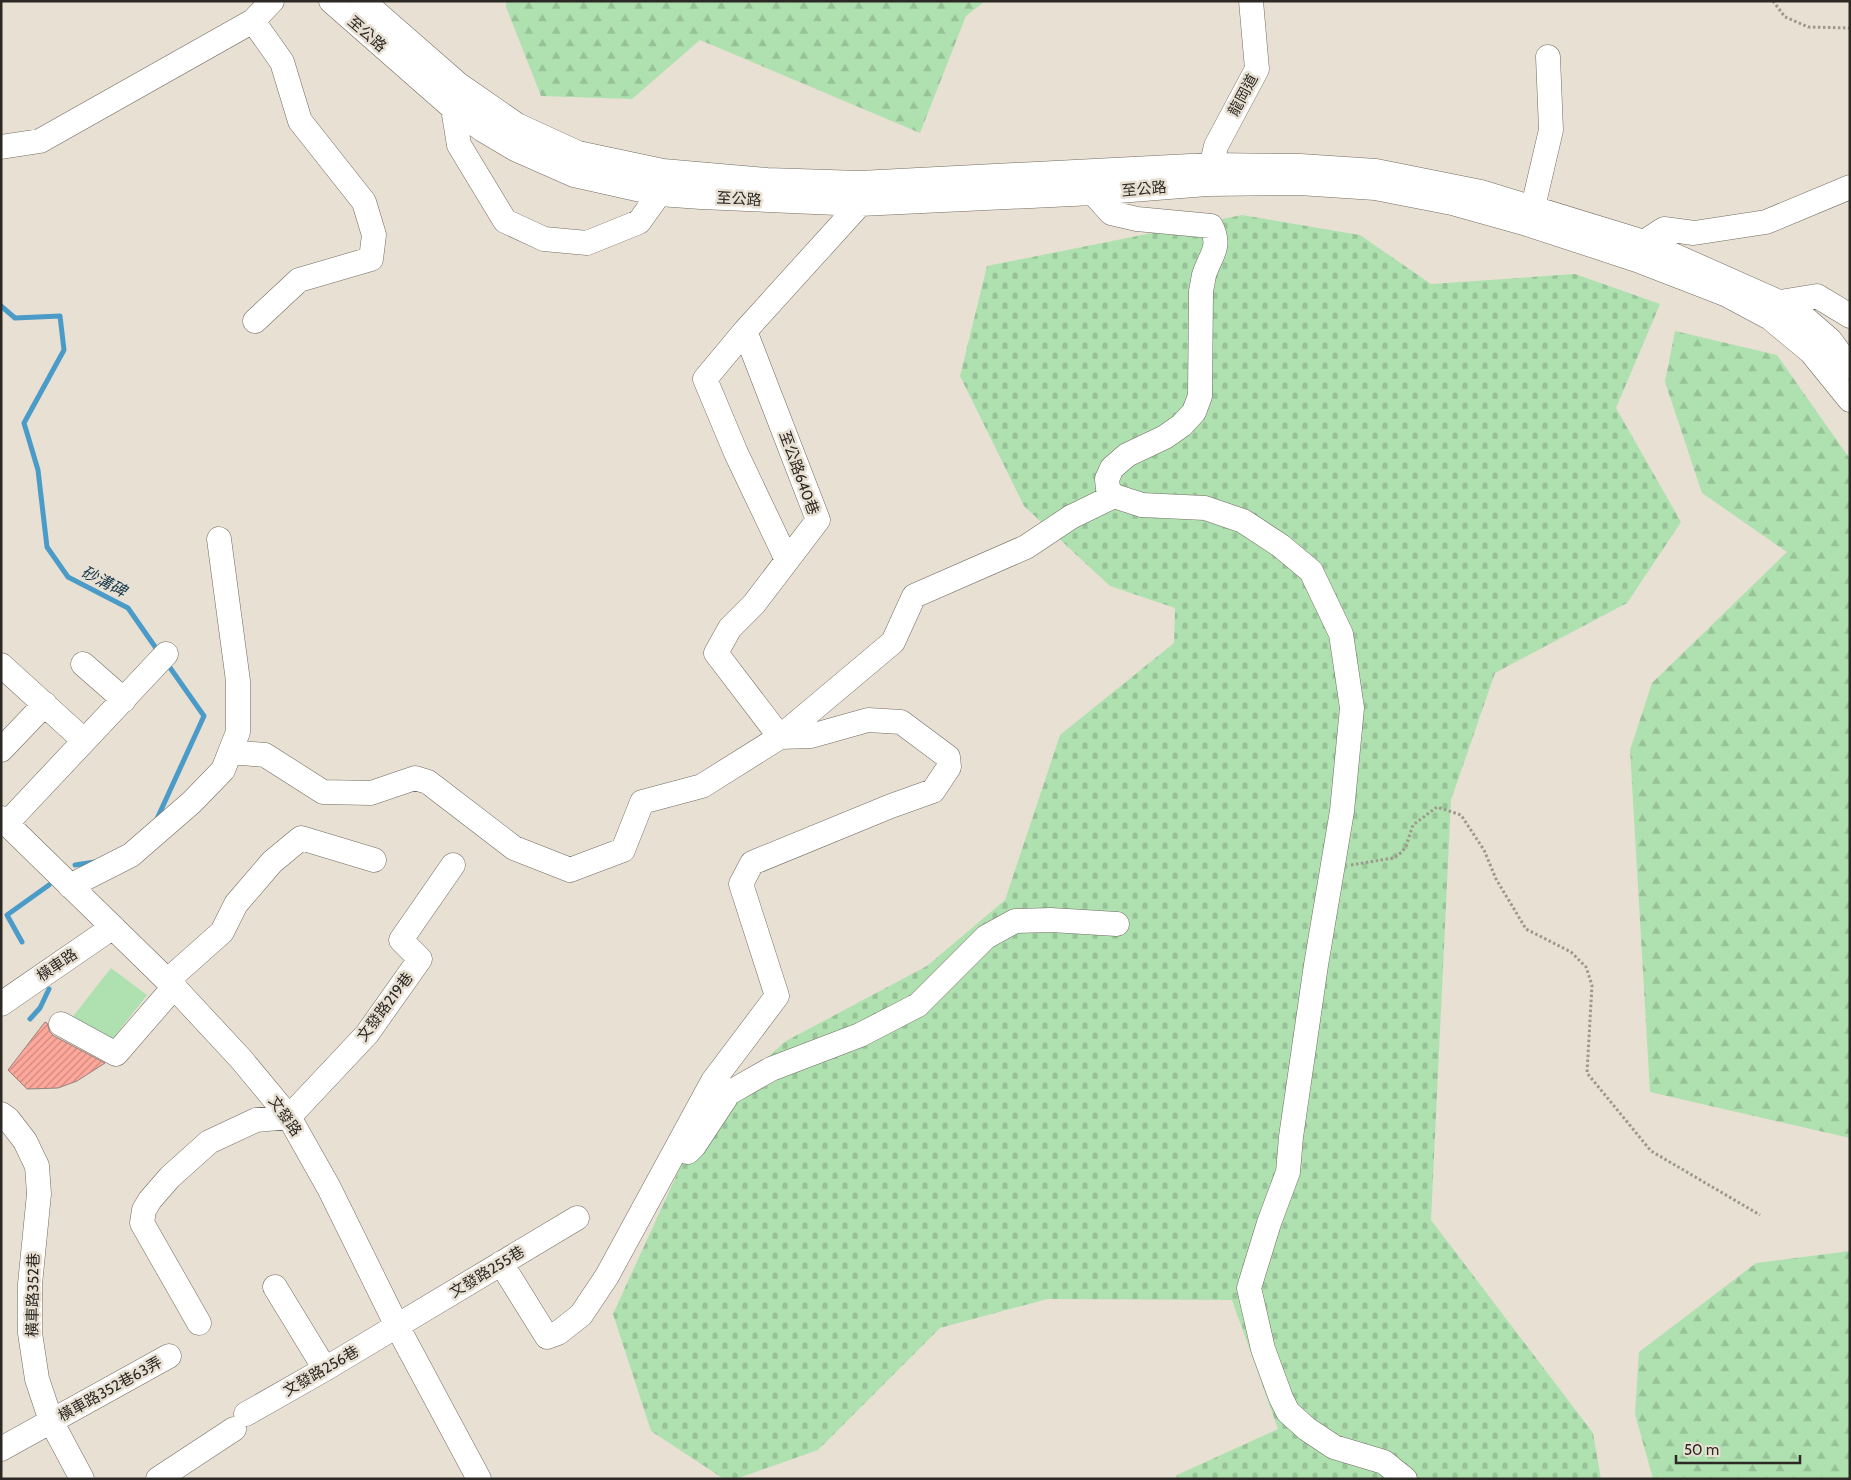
<svg xmlns="http://www.w3.org/2000/svg" width="1851" height="1480" font-family="Cabin,'Noto Sans TC',sans-serif">
<style>
.forest{fill:url(#forest-firs)}
.cemetery{fill:url(#cemetery-stones)}
.green{fill:#afe1b0}
.lines{fill:none;stroke-linecap:round;stroke-linejoin:round}
.stream{stroke:#4b9bc9;stroke-width:5}
.building{fill:url(#building-hatch);stroke:#938381}
.minor-casing{stroke:#726b60;stroke-width:25}
.path{stroke:#9d978d;stroke-width:3;stroke-dasharray:2.5 2.5;stroke-linecap:butt}
.minor{stroke:#fff;stroke-width:24}
.labels{text-anchor:middle;stroke-width:5;stroke-linejoin:round;paint-order:stroke}
.street-label{font-size:15px;fill:#2c2924;stroke:#e8e0d3}
.water-label{font-size:16px;font-style:italic;fill:#15384c;stroke:#e8e0d3}
</style>
<defs>
<pattern id="forest-firs" width="22" height="20" patternUnits="userSpaceOnUse" patternTransform="scale(1.25)"><rect width="22" height="20" fill="#afe1b0"/><path d="M5 1l3.5 6h-7zM16 11l3.5 6h-7z" fill="#97c197"/></pattern>
<pattern id="cemetery-stones" width="16" height="16" patternUnits="userSpaceOnUse" patternTransform="scale(1.25)"><rect width="16" height="16" fill="#afe1b0"/><path d="M2 7V4a2 2 0 0 1 4 0v3zM10 15v-3a2 2 0 0 1 4 0v3z" fill="#97c197"/></pattern>
<pattern id="building-hatch" width="6" height="6" patternUnits="userSpaceOnUse" patternTransform="scale(1.25)"><rect width="6" height="6" fill="#fea79b"/><path d="M-1 1l2-2M0 6l6-6M5 7l2-2" fill="none" stroke="#ce887e"/></pattern>
</defs>
<rect width="100%" height="100%" fill="#e8e0d3"/>
<!-- forest -->
<path class="forest" d="M506,1H985L966,16L920,133L700,40L632,99L541,96L506,7Z
M1675,331L1777,355L1850,459V1138L1650,1092L1630,750L1652,683L1787,552L1702,493L1665,382Z
M1850,1251V1479H1653L1635,1414L1639,1352L1756,1263Z"/>
<!-- cemetery -->
<path class="cemetery" d="M1242,215L1360,235L1431,284L1575,274L1660,304L1616,408L1681,522L1627,603L1495,673L1451,800L1431,1220L1593,1433L1601,1479H1176L1177,1475L1278,1429L1232,1300L1047,1299L940,1328L818,1450L736,1479H724L651,1431L613,1314L706,1111L786,1041L927,966L1005,900L1060,735L1174,643L1175,608L1110,586L1024,506L960,376L987,266Z"/>
<!-- green -->
<path class="green" d="M111,968L147,995L103,1051L67,1024Z"/>
<g class="lines">
<!-- stream -->
<path class="stream" d="M1,306L15,318L60,316L64,350L24,423L38,470L47,547L68,577L128,608L158,651
M156,821L204,716L166,662
M75,865L95,862
M22,942L7,915L49,885
M30,1019L40,1008L49,989"/>
</g>
<!-- building -->
<path class="building" d="M45,1022L47,1023L50,1032L54,1036L105,1063L77,1081L58,1088L27,1089L8,1070Z"/>
<g class="lines">
<defs>
<path id="minor" d="M331,1L453,108L483,130L515,149L574,175L659,194L701,197L860,204L1093,193L1207,184L1299,183L1375,188L1452,203L1527,224L1637,260L1725,294L1770,318L1811,352L1850,400
M363,1L458,84L517,125L578,153L663,171L767,180L860,183L1210,165L1300,166L1376,171L1481,192L1644,242L1779,302L1799,313L1830,340L1850,367
M253,21L282,62L300,121L364,202L374,235L371,259L299,280L255,321
M453,108L459,145L505,221L544,239L587,243L639,222L659,194L661,180
M1,147L40,141L253,21L272,1
M1094,171L1093,193L1111,213L1137,219L1211,226C1222,247 1210,256 1204,275C1203,281 1202,286 1201,291L1200,396L1194,412L1182,425L1165,437L1127,455L1112,468L1107,479L1108,489L1114,496L1142,505L1205,508L1243,521L1281,546L1311,571L1341,634L1352,708L1342,811L1316,965L1291,1137L1288,1172L1269,1223L1249,1288L1263,1349L1281,1398L1288,1412L1307,1429L1334,1447L1384,1462L1405,1479
M1208,180L1216,146L1257,69L1251,1
M1527,222L1533,207L1551,130L1548,57
M1639,254L1644,242L1664,229L1694,233L1766,222L1850,187
M1774,303L1817,296L1850,316
M745,331L705,379L736,453L787,560
M83,664L124,700
M1,665L78,735
M1,750L45,704
M230,752L265,755L323,792L371,793L415,778L428,782L514,848L570,870L623,850L642,802L702,786L780,737L893,642L914,596L1026,547L1071,517L1114,496
M1,818L174,987L241,1059L289,1117L329,1188L397,1326L479,1479
M7,823L166,654
M70,886L131,855L192,802L223,770L238,732V681L219,539
M168,980L222,932L236,904L272,862L301,838L374,860
M1,1004L113,927
M61,1024L116,1054L174,987
M1,1114L8,1119L25,1141L37,1166L39,1194L30,1284V1333L37,1379L51,1421L82,1479
M688,1152L694,1146L729,1093L771,1069L860,1035L918,1005L986,937L1015,921L1051,920L1117,924
M501,1263L547,1337L558,1333L581,1315L607,1276L713,1081L777,996L741,884L752,863L891,806L933,791L949,767L948,757L901,722L868,720L811,736L780,737L716,653L730,628L754,604L818,520L745,331L860,204
M275,1287L325,1369
M199,1323L142,1223L144,1210L150,1200L170,1177L209,1142L256,1120L289,1117L367,1034L420,959L401,940L453,865
M246,1414L325,1369L577,1218
M1,1449L169,1356
M158,1479L234,1429"/>
</defs>
<!-- minor casing -->
<use href="#minor" class="minor-casing"/>
<!-- path -->
<path class="path" d="M1773,1L1785,17L1808,27L1850,28
M1351,865L1393,858L1402,852L1406,846L1413,825L1437,807L1461,815L1484,850L1496,879L1526,929L1571,952L1586,967L1592,985L1587,1073L1651,1151L1760,1215"/>
<!-- minor -->
<use href="#minor" class="minor"/>
</g>
<g class="labels">
<!-- street labels -->
<g class="street-label">
<text transform="translate(367 34) rotate(41)" y="5">至公路</text>
<text transform="translate(1243 95) rotate(-62)" y="5">龍岡道</text>
<text transform="translate(1144 189) rotate(-5)" y="5">至公路</text>
<text transform="translate(739 199) rotate(3)" y="5">至公路</text>
<text transform="translate(799 473) rotate(70)" y="5">至公路640巷</text>
<text transform="translate(57 965) rotate(-34)" y="5">橫車路</text>
<text transform="translate(385 1007) rotate(-53)" y="5">文發路219巷</text>
<text transform="translate(285 1116) rotate(55)" y="5">文發路</text>
<text transform="translate(487 1272) rotate(-31)" y="5">文發路255巷</text>
<text transform="translate(33 1295) rotate(-89)" y="5">橫車路352巷</text>
<text transform="translate(321 1371) rotate(-30)" y="5">文發路256巷</text>
<text transform="translate(110 1389) rotate(-29)" y="5">橫車路352巷63弄</text>
</g>
<!-- water labels -->
<g class="water-label">
<text transform="translate(104 581) rotate(27)" y="6">砂溝碑</text>
</g>
</g>
<!-- border -->
<rect width="1851" height="1480" fill="none" stroke="#2c2924" stroke-width="5"/>
<!-- scale -->
<path d="M1676 1455v8h124v-8" fill="none" stroke="#2c2924" stroke-width="2.5"/>
<text x="1684" y="1455" font-size="15" fill="#2c2924" stroke="#e8e0d3" stroke-width="4" paint-order="stroke">50 m</text>
</svg>
